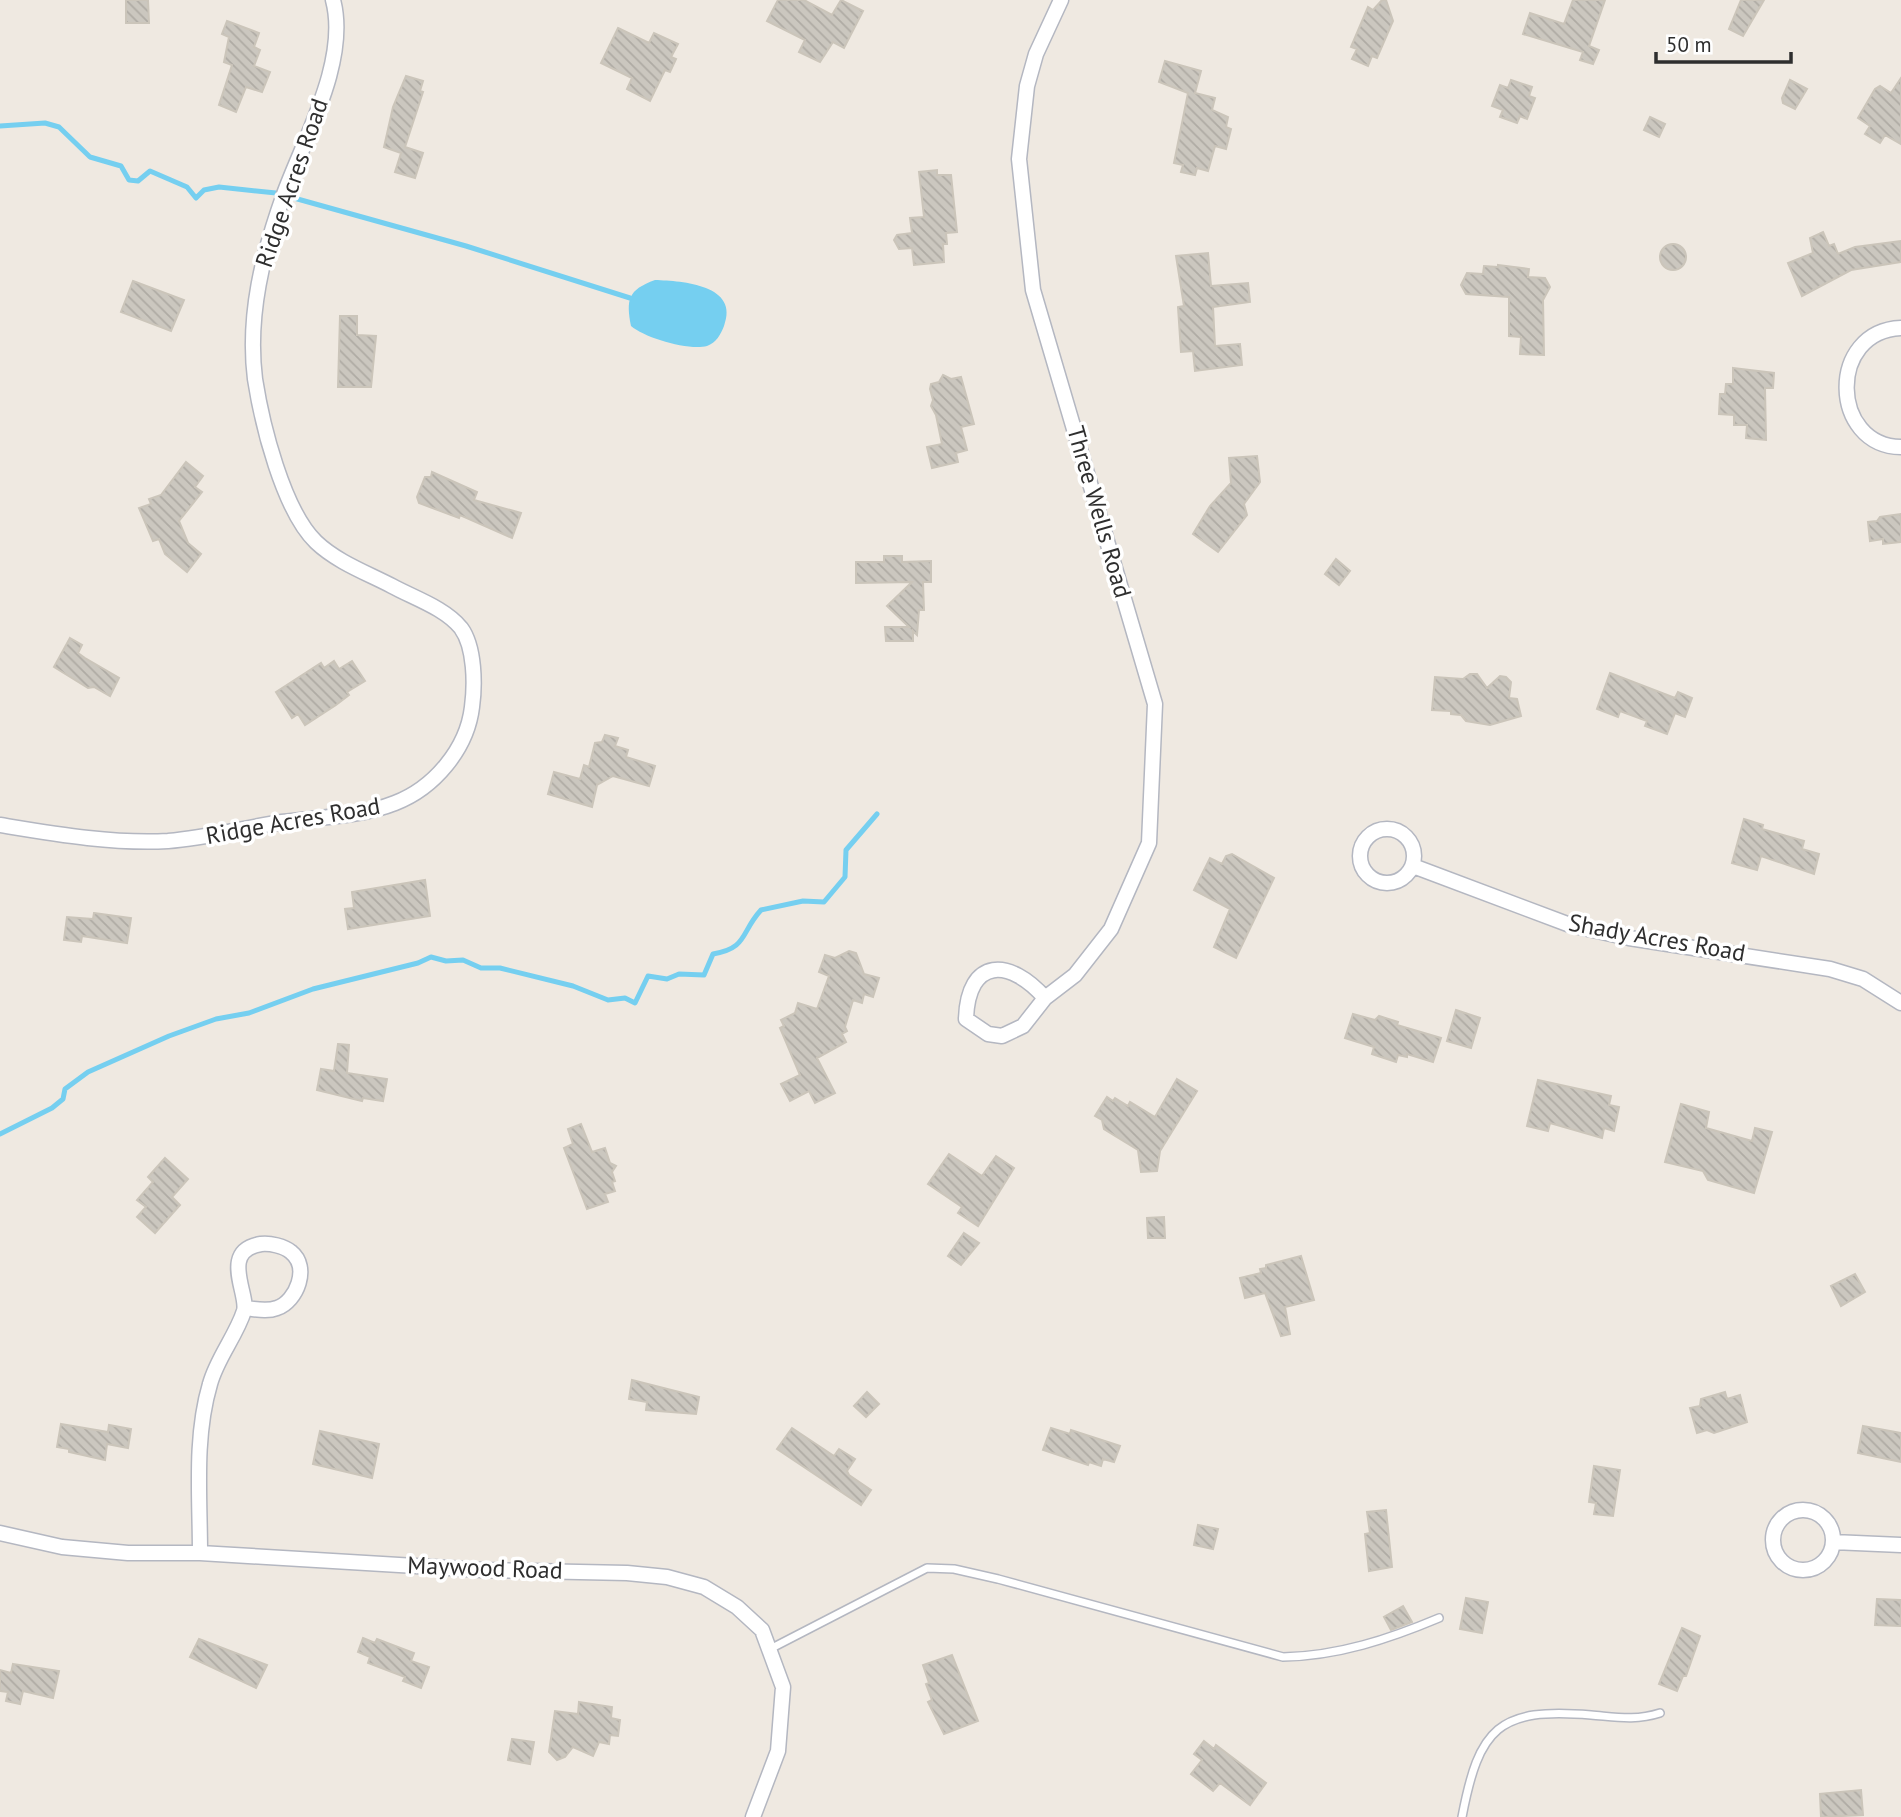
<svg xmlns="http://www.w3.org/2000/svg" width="1901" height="1817" font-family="'PT Sans',sans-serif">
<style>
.water{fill:#75cff0}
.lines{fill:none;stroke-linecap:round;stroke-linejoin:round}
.stream{stroke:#75cff0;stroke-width:5}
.building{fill:url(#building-back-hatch);stroke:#cbc5ba;stroke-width:2}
.service-casing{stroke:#b4b7c1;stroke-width:10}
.minor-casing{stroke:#b4b7c1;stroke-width:17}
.service{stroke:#fff;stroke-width:7}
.minor{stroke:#fff;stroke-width:14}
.labels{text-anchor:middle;stroke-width:7;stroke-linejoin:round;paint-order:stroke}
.street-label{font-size:24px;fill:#2e2e2e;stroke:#fff}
</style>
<defs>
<pattern id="building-back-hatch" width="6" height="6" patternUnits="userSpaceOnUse" patternTransform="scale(1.75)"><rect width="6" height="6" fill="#cbc7bf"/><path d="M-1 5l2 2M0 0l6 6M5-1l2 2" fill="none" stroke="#afaba4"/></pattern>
</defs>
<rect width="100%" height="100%" fill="#efe9e1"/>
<!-- water -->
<path class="water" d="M655,280C683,281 740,285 724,326C721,334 716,343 707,346C689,351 645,338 631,326C626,299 628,290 655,280Z"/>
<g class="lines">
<!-- stream -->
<path class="stream" d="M0,126L45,123L59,127L90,157L121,166L129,180L138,181L150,171L187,187L196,198L204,190L219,187L276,193L466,246L630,298
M0,1134L52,1108L63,1099L65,1089L88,1072L169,1036L216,1019L249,1013L313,989L418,963L431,957L446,961L463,960L481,968H500L573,986L608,1000L625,998L635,1003L648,976L667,979L679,974L704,975L713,954C748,948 740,933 761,910L803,901L824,902L845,877L846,850L877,814"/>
</g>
<!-- building -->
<path class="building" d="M126,0H148L149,23H126Z
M778,0H804L832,15L841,0L863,11L844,48L833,42L820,62L799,52L805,40L767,21Z
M1382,0H1386L1393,21L1377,58L1372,56L1368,66L1352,59L1357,49L1351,47L1368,7L1373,10Z
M1573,0H1605L1589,46L1599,50L1593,64L1580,60L1583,52L1523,34L1530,13L1564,24Z
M1741,0H1764L1743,36L1729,29Z
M227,21L259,33L254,47L260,50L254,66L270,72L262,92L246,87L236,112L219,105L232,65L224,62L229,37L222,34Z
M618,28L649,43L654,33L678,44L671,57L676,59L670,72L665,70L650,101L627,89L632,78L601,63Z
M1165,61L1201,71L1195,93L1215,98L1212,110L1228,117L1226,127L1231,129L1226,149L1215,146L1208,171L1197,168L1195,175L1181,172L1183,165L1174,163L1188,93L1159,82Z
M406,76L423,81L420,91L423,92L405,147L423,153L415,178L395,172L401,153L384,147L393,107Z
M1901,78V144L1885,135L1880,143L1865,134L1870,126L1858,118L1875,89L1880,86L1891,93Z
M1511,80L1532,87L1529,96L1535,98L1527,119L1520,116L1517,123L1500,117L1503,110L1492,106L1500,85L1508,88Z
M1790,80L1807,89L1795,109L1783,103L1782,98Z
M1650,117L1665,124L1659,137L1644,130Z
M937,170V175H951L957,232L946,233L947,244H943L944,262L914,265L912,248L899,249L894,240L897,235L912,233L910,218L924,217L919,172Z
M1823,232L1829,246L1834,244L1838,254L1855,247L1901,241V262L1851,270L1802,296L1788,263L1813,253L1810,238Z
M1660 257a13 13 0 1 1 26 0a13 13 0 1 1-26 0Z
M1208,253L1211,286L1248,283L1250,302L1213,307L1215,346L1240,344L1242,365L1195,371L1193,351L1181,352L1178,307L1184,306L1176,256Z
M1498,265L1529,269L1528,277L1545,278L1550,287L1543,300L1544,355L1520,354L1521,337L1509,336V297L1466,294L1461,285L1467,273L1483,274L1484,266L1498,267Z
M133,281L184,300L171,331L121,312Z
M340,316H357V335L376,336L371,387H338Z
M1733,368L1774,373L1773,388H1765L1766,440L1746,438L1747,425H1734V415L1719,414L1720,394H1725L1726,384H1733Z
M943,375L951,379L961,377L974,424L961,427L967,450L956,453L958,462L932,468L927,447L942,444L936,415L931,406L933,400L930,389L931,384L939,382Z
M1257,456L1260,482L1244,504L1247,515L1218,552L1193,534L1210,506L1231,483L1229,458Z
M186,462L203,476L195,487L202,492L179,521L188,543L201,554L187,572L165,554L159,539L153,541L139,508L151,504L149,499L161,495Z
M432,472L477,492L474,500L521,513L512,538L460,515L459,518L419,503L417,497L425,477H431Z
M1901,514V542L1883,544V539L1870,541L1868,522L1877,521L1880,517Z
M884,556H902V562L931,561V582H923L924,610H919L917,635L913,631V641H886L885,627H909L887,606L912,582L856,583V562H884Z
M1336,559L1350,571L1339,585L1325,574Z
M70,638L82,645L78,653L85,658L119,678L110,696L94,687L88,688L54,667Z
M334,661L339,669L352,661L365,681L347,692L349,695L336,705L305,725L298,714L292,718L276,692L321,663L324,668Z
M1610,673L1675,698L1678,692L1692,698L1685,717L1675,713L1667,734L1645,726L1647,721L1620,711L1618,717L1597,709Z
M1470,674H1477L1487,688L1500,676L1506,677L1511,682L1509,698L1517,699L1521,716L1490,725L1466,721L1461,715L1451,714V711L1432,710L1435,677L1463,679Z
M605,735L618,738L615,746L628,750L626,757L655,766L649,786L613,776L597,785L592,807L548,794L554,772L580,779L584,765L589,767L595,743L602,742Z
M1744,819L1763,825L1762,829L1804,841L1802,849L1819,854L1814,874L1761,856L1757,870L1732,863Z
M1232,854L1274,878L1236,958L1214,947L1230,909L1194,890L1210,858L1222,864L1226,856Z
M425,880L430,916L348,929L345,909L354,908L352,892Z
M94,913L131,918L127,943L82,936L81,942L64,940L67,917L93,919Z
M849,951L856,953L864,974L879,978L873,997L864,994L862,1003L853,1000L845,1027L847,1031L842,1034L846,1042L817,1058L835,1093L815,1103L809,1091L790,1101L781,1084L800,1075L780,1028L784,1026L781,1020L795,1013L798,1003L817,1009L829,976L819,972L824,958L825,955L835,958Z
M1456,1010L1480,1018L1471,1048L1447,1041Z
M1353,1014L1375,1020L1379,1016L1398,1022L1397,1025L1441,1038L1433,1062L1407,1054V1057L1398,1055L1396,1062L1372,1054L1374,1047L1345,1038Z
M338,1044L349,1045L347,1073L387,1079L383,1101L363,1098L362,1101L317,1090L321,1069L334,1071Z
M1177,1079L1197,1091L1160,1151L1157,1171L1141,1172L1138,1150L1104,1129L1102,1120L1095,1116L1107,1097L1113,1101L1115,1098L1128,1106L1130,1102L1155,1117Z
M1538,1080L1611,1096L1609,1105L1619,1107L1614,1131L1604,1128L1602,1138L1550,1123L1548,1131L1527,1126Z
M1681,1104L1709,1112L1706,1128L1752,1141L1755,1128L1772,1132L1754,1193L1708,1180L1703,1171L1665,1162Z
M581,1124L592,1152L605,1148L610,1163L616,1166L612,1172L615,1181L612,1182L615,1191L605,1194L608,1202L587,1209L564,1148L573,1144L568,1129Z
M949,1154L982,1176L996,1156L1014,1168L978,1226L958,1213L962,1207L928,1184Z
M165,1158L188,1179L172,1197L180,1205L155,1233L137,1217L146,1207L137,1200L153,1182L148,1177Z
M1164,1217L1165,1238H1148L1147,1218Z
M964,1233L979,1243L961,1265L948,1256Z
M1301,1256L1314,1300L1285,1307L1290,1334L1281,1336L1265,1293L1245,1298L1240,1278L1261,1273L1260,1269L1266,1268V1265Z
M1855,1274L1865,1292L1841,1306L1831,1286Z
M632,1380L699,1397L696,1414L646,1410L647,1402L629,1399Z
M867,1392L879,1404L866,1417L854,1406Z
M1725,1392L1727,1399L1740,1395L1747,1422L1714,1433L1707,1430L1697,1433L1690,1408L1700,1406L1701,1399Z
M61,1424L108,1432L109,1425L131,1429L128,1448L107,1444L105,1460L69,1452V1449L57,1447Z
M1863,1426L1901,1433V1462L1858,1453Z
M792,1428L834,1456L839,1449L855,1459L847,1471L849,1475L871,1490L861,1505L777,1449Z
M1051,1428L1070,1434L1071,1430L1120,1446L1114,1462L1103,1459L1101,1466L1089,1462L1088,1465L1043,1450Z
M320,1431L379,1444L372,1478L313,1464Z
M1594,1466L1620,1470L1613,1516L1594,1514L1596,1503L1589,1502Z
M1386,1510L1392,1567L1369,1571L1365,1534L1370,1533L1367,1512Z
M1198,1525L1218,1529L1213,1549L1194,1545Z
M1466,1598L1488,1602L1482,1633L1460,1629Z
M1877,1599L1901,1600V1626L1875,1625Z
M1403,1606L1412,1622L1391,1630L1384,1617Z
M1682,1628L1700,1636L1686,1676H1683L1677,1691L1659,1684Z
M363,1638L375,1643L377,1639L414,1653L411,1661L429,1667L421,1688L403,1681L405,1677L368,1663L370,1657L358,1652Z
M199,1639L267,1665L256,1688L190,1657Z
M952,1655L978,1721L944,1734L928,1702L932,1700L926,1684L929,1683L923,1665Z
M13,1664L59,1671L53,1698L23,1691L20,1704L6,1701L8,1692L0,1691V1670L11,1673Z
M579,1702L612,1707L611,1718L620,1720L618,1736L610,1735L609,1744L599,1742L593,1756L573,1747L565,1757L557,1760L549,1752L555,1711L578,1714Z
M512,1739L534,1742L530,1764L508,1760Z
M1204,1741L1214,1749L1216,1745L1266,1783L1250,1805L1220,1783L1213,1791L1191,1774L1202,1760L1194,1754Z
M1861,1790L1863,1815L1821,1817L1820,1794Z"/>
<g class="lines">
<defs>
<path id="service" d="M770,1649L927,1568L954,1569L998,1579L1283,1657C1338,1656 1389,1639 1439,1618
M1462,1817C1479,1728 1498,1707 1591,1715C1616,1717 1635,1721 1660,1713"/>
<path id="minor" d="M1901,328C1827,331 1830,446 1901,447
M0,825C55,834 112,844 168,841C207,838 243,828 282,822C318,817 360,817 395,803C434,788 467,749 472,707C475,685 475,647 461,628C445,608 414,598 392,586C367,573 337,562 316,542C283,510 262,424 255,379C247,315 263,253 284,194C305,137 349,60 333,0
M1360 856a27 27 0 1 1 54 0a27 27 0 1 1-54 0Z
M1413,866L1570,925L1629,938L1830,969L1863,979L1901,1003
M1045,998C1010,958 968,957 966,1019L988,1034L1002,1036L1023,1026L1045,998L1075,975L1111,929L1149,843L1155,704L1033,290L1019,159L1027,86L1036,54L1061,0
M1773 1540a30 30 0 1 1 60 0a30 30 0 1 1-60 0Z
M0,1533L62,1547L128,1553H200L482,1570L627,1573L667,1577L704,1587L737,1607L762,1630L783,1687L778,1751L753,1817
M1833,1542L1901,1545
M200,1553C200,1497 194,1438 210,1384C217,1358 236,1336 244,1311C249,1294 219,1251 261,1244C270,1243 284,1246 291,1252C310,1267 297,1301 277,1308C267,1312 255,1309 245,1308"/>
</defs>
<!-- service casing -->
<use href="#service" class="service-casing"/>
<!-- minor casing -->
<use href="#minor" class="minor-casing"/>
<!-- service -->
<use href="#service" class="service"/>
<!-- minor -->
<use href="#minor" class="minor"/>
</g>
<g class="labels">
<!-- street labels -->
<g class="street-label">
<text transform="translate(292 183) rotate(-71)" y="8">Ridge Acres Road</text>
<text transform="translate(1099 512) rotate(74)" y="8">Three Wells Road</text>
<text transform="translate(293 821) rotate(-10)" y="8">Ridge Acres Road</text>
<text transform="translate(1657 938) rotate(10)" y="8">Shady Acres Road</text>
<text transform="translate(485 1568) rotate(2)" y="8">Maywood Road</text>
</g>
</g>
<!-- scale -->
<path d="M1656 52v10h135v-10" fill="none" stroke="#2e2e2e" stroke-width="3.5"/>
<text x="1666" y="52" font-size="21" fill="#2e2e2e" stroke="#ffffff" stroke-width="5" paint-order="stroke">50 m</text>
</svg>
